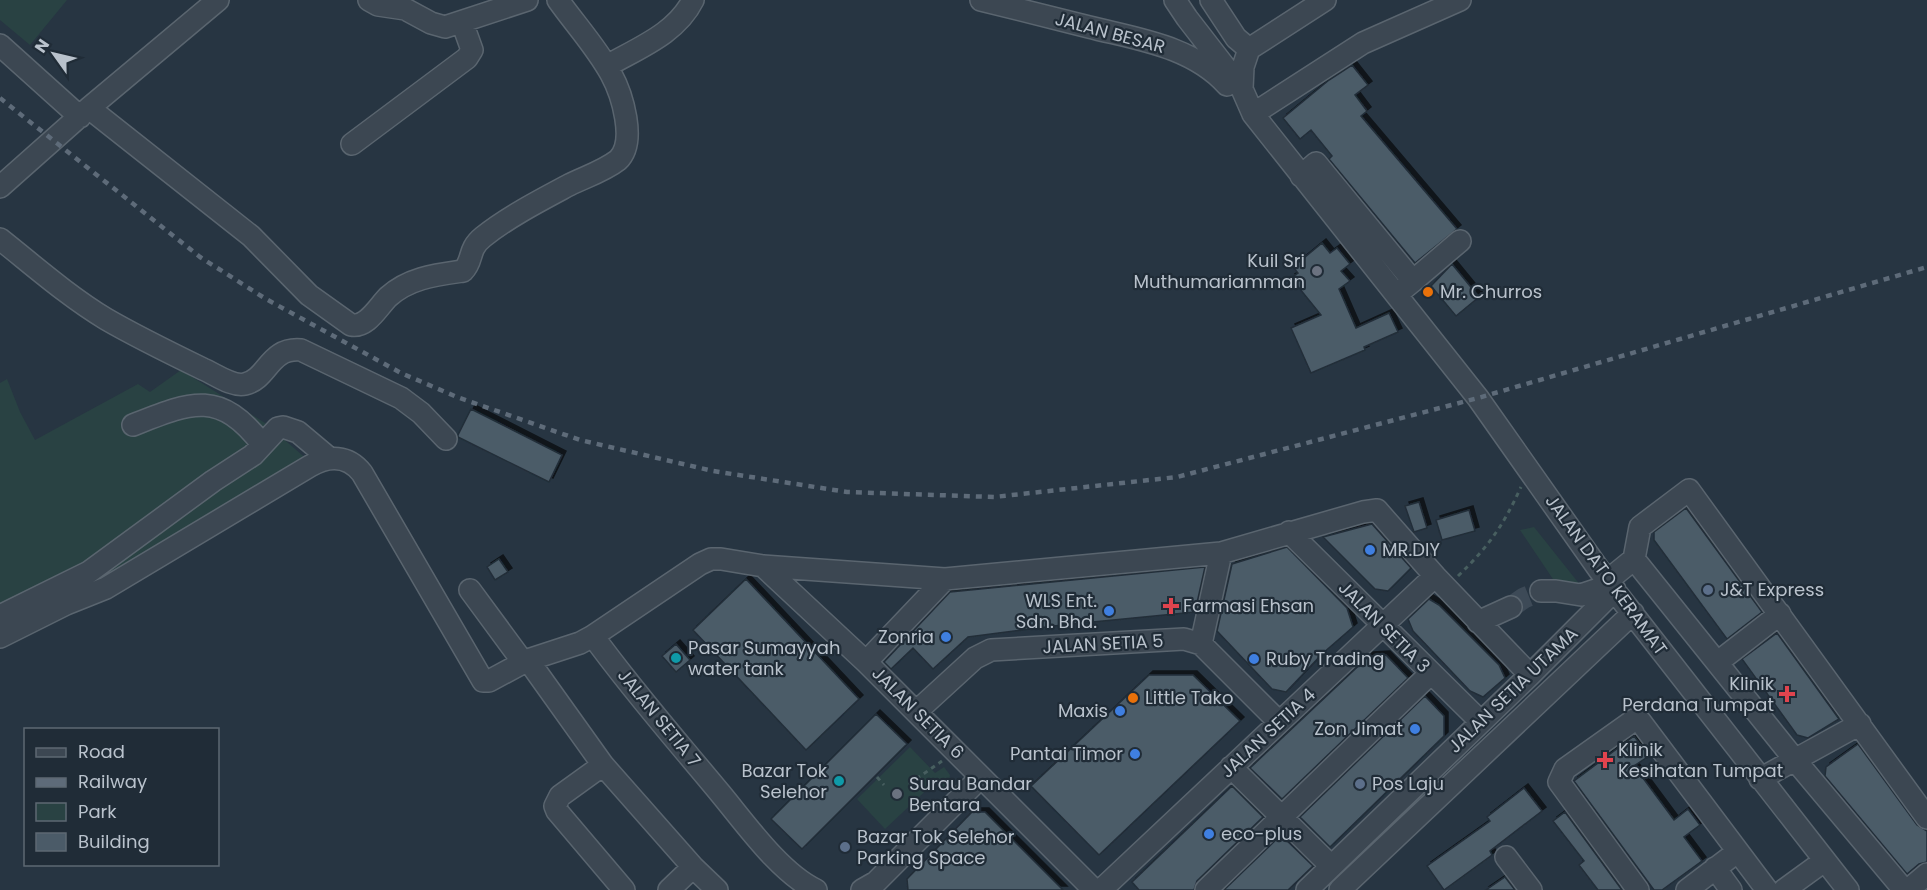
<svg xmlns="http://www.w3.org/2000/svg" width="1927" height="890" font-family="Poppins,sans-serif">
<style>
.green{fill:#294243}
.building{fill:#4b5b68;stroke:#222e39;stroke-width:1.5;filter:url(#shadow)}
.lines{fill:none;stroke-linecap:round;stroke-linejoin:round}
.minor-tunnel{stroke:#3d4a57;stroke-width:21;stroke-dasharray:21 10;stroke-linecap:butt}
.minor-casing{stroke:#5a656f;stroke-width:24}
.path{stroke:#485f60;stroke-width:3;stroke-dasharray:4.5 4.5;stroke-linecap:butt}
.minor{stroke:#3c4752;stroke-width:21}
.rail{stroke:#5e6b79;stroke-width:4.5;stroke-dasharray:6 6;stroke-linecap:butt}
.worship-dot{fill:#6b7280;stroke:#202c37;stroke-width:2}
.food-dot{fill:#e8710a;stroke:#202c37;stroke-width:2}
.shop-dot{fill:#3f7fe0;stroke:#202c37;stroke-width:2}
.service-dot{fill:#5c6f8a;stroke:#202c37;stroke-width:2}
.health-dot{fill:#e0444e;stroke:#202c37;stroke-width:2}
.culture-dot{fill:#0f9aa8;stroke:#202c37;stroke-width:2}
.labels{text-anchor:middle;stroke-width:4.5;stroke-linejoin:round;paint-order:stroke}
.street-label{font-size:18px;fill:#b9c2cc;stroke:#202c37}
.poi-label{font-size:18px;fill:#b9c2cc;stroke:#202c37;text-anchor:start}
</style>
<defs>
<filter id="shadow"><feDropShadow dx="4" dy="-4" stdDeviation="0" flood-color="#0009"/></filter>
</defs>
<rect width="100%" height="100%" fill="#273542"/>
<!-- green -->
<path class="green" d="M0,0H67L30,45L0,20Z
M181,370L265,423L309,461L98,588L0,632V383L7,379L20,412L35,440L138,384L150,392Z
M1534,527L1581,586L1565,597L1520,530Z
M910,747L935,773L944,767L950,775L948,786L943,788L936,781L885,829L857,799Z"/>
<!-- building -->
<path class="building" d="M1352,65L1368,85L1355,95L1367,111L1361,116L1457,229L1415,263L1329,159L1332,156L1311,130L1300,139L1283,118L1329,80Z
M1322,243L1330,253L1337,248L1350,264L1341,271L1350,281L1339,289L1356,328L1389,313L1398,332L1364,347L1365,350L1311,373L1291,328L1321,315L1291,278L1298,273L1293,267Z
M1452,264L1479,297L1456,316L1431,286Z
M471,409L562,455L549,482L458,437V435Z
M1419,502L1427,528L1414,532L1405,506Z
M1686,508L1762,612L1727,639L1654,540V532Z
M1469,510L1475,531L1442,540L1436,520Z
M1372,524L1411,568L1388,591L1375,589L1323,537Z
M1287,547L1347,608L1353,627L1322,654L1286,692L1272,689L1217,631L1232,564Z
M499,559L508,572L495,580L487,567Z
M1205,567L1195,612L1062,625L968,637L933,669L913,648L891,669L884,662L950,592Z
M746,579L859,699L806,750L693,630Z
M1429,599L1439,605L1499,665L1505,678L1483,697L1470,691L1413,631L1408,619Z
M1777,633L1839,719L1808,738L1797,735L1742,659Z
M676,644L690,660L676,672L662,656Z
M1386,655L1408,678L1282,799L1250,768L1369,656Z
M1149,675H1193L1240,721L1099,855L1031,786Z
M1425,696L1444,716V736L1330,847L1300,817Z
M876,714L907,744L802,849L771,819Z
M1634,736L1649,756L1634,766L1674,820L1688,809L1700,825L1684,837L1702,861L1662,890H1654L1574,781Z
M1858,744L1917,825L1927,831V862L1919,864L1907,874L1825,776L1826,767Z
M1232,786L1263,817L1197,881L1194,890H1139L1132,882Z
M1524,788L1542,811L1490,851L1492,855L1444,890L1427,866L1490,821L1487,817Z
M972,812H985L1063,890H908L907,879Z
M1565,812L1622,890H1598L1579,865L1584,861L1553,821Z
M1281,835L1313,866L1288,890H1224Z
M1505,877L1515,890H1486Z"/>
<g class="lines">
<!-- minor-tunnel -->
<path class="minor-tunnel" d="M1511,607L1524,598L1541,591"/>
<defs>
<path id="minor" d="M369,0L378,5L405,9L431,23L445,27L527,0
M981,0C1017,9 1053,18 1089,27C1136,39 1192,46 1227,85
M1175,0L1187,18L1242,89L1253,114L1478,398L1607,581L1848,890
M1211,0L1236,38L1249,49
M0,45L80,117
M607,66C638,48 676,34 693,0
M1242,89L1243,67L1249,49L1325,0
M89,108L251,236L309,295L351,325C367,328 378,307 388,297C409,278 435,275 463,271C474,260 467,250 483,237C508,217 541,200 569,185C585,177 604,171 618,160C637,142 622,94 611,74C597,48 575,24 558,0
M1253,114L1363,43L1460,0
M352,144L467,58L472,50L462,22
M1301,176L1316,163L1413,281L1397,294
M0,187L89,108L218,0
M0,239C34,266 68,296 106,319C137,337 170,353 203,369C215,374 232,387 245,384C268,379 269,347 301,350L401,398L421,413L446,439
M1413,281L1460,241
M133,425C191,402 219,389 262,444
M1289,532L1480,721
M1634,559L1640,527L1689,490L1927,818
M763,566L866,662L1094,890
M1607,581L1634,559L1795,760L1904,890
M470,590L523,662
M1541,591H1556L1581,595L1611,585
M0,616L89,572L213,481L253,455L278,428L283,427L298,432L329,458
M1478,622L1511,607
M0,637L66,604L106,588L310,466C329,455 348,455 362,473L483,681H489L528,660L580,643L593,636
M1201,644L1221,553
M528,660L603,765L693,867L717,890
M866,662L945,579
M1718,662L1780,614
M916,712L975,658L991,650L1184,639L1201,644L1279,722
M603,765L560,796L555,806L557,811L624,890
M1231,767L1331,866
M1760,779L1860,724
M1506,857L1531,890
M1715,868L1731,890
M669,890L693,867
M816,890C780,873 745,823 720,793C677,741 632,690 593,636L700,564L711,559H721L763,566L945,579L1221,553L1363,512L1377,510L1435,576L1530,675
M862,890L876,882L981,777
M1101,890L1435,576
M1206,890L1431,673
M1307,890L1530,675L1615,590
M1340,890L1633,613
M1638,890L1559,782L1565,769L1634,720L1640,721L1767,890
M1687,890L1737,852
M1784,890L1824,861
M1908,890L1927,874"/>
</defs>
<!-- minor casing -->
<use href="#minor" class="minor-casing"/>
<!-- path -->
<path class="path" d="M1458,576C1489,546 1503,526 1521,487
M877,777L884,785
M909,784L942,761"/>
<!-- minor -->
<use href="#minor" class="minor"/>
<!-- rail -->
<path class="rail" d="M0,98L200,257L266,299L401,373L457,397L580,440L713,471L847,492L994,497L1177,477L1478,398L1927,267"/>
</g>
<!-- markers -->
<g class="worship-dot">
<circle cx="1317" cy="271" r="6"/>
<circle cx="897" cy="794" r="6"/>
</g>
<g class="food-dot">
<circle cx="1428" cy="292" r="6"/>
<circle cx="1133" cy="698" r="6"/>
</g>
<g class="shop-dot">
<circle cx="1370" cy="550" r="6"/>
<circle cx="1109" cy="611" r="6"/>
<circle cx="946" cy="637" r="6"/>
<circle cx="1254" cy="659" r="6"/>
<circle cx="1120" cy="711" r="6"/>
<circle cx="1415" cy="729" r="6"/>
<circle cx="1135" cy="754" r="6"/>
<circle cx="1209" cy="834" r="6"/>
</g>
<g class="service-dot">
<circle cx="1708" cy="590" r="6"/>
<circle cx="1360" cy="784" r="6"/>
<circle cx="845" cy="847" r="6"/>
</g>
<g class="health-dot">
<path d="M1168 597h6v6h6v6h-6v6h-6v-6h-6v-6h6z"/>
<path d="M1784 685h6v6h6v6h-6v6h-6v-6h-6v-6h6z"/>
<path d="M1602 751h6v6h6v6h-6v6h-6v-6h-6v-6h6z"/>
</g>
<g class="culture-dot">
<circle cx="676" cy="658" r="6"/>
<circle cx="839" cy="781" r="6"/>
</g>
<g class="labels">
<!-- street labels -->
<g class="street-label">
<text transform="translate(1110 33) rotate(15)" y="6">JALAN BESAR</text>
<text transform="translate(1606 575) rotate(54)" y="6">JALAN DATO KERAMAT</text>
<text transform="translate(1384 627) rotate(45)" y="6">JALAN SETIA 3</text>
<text transform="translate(1103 644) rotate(-3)" y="6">JALAN SETIA 5</text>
<text transform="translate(1513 690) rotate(-44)" y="6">JALAN SETIA UTAMA</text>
<text transform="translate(918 713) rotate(45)" y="6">JALAN SETIA 6</text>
<text transform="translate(659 718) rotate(51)" y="6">JALAN SETIA 7</text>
<text transform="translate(1268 733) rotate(-43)" y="6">JALAN SETIA 4</text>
</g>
<!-- poi labels -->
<g class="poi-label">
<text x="1305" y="267" text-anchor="end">Kuil Sri<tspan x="1305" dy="21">Muthumariamman</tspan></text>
<text x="1440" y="298">Mr. Churros</text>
<text x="1382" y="556">MR.DIY</text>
<text x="1720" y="596">J&amp;T Express</text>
<text x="1097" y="607" text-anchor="end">WLS Ent.<tspan x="1097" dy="21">Sdn. Bhd.</tspan></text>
<text x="1183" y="612">Farmasi Ehsan</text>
<text x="934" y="643" text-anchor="end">Zonria</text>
<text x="688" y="654">Pasar Sumayyah<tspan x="688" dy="21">water tank</tspan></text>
<text x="1266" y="665">Ruby Trading</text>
<text x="1774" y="690" text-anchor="end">Klinik<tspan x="1774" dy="21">Perdana Tumpat</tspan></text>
<text x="1145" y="704">Little Tako</text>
<text x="1108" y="717" text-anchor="end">Maxis</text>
<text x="1403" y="735" text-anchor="end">Zon Jimat</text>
<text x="1618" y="756">Klinik<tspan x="1618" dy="21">Kesihatan Tumpat</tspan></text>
<text x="1123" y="760" text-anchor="end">Pantai Timor</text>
<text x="827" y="777" text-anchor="end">Bazar Tok<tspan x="827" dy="21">Selehor</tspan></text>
<text x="909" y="790">Surau Bandar<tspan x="909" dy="21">Bentara</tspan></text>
<text x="1372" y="790">Pos Laju</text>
<text x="1221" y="840">eco-plus</text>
<text x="857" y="843">Bazar Tok Selehor<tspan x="857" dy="21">Parking Space</tspan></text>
</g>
</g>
<!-- legend -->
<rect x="24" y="728" width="195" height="138" fill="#202c37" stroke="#5d6873" stroke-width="1.5"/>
<rect x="36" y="748" width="30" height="9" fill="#3c4752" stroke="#5d6873" stroke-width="1.5"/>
<text x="78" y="758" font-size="18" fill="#b9c2cc">Road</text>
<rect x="36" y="778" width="30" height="9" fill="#5e6b79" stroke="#5d6873" stroke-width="1.5"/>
<text x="78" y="788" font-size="18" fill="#b9c2cc">Railway</text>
<rect x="36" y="803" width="30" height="18" fill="#294243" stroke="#5d6873" stroke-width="1.5"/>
<text x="78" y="818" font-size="18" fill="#b9c2cc">Park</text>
<rect x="36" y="833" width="30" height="18" fill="#4b5b68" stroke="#5d6873" stroke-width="1.5"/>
<text x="78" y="848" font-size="18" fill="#b9c2cc">Building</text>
<!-- north arrow -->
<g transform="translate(54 54) rotate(304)" stroke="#202c37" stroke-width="4.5" paint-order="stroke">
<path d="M0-4.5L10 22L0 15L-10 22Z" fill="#b9c2cc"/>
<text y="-9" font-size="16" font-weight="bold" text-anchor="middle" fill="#b9c2cc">N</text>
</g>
</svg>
